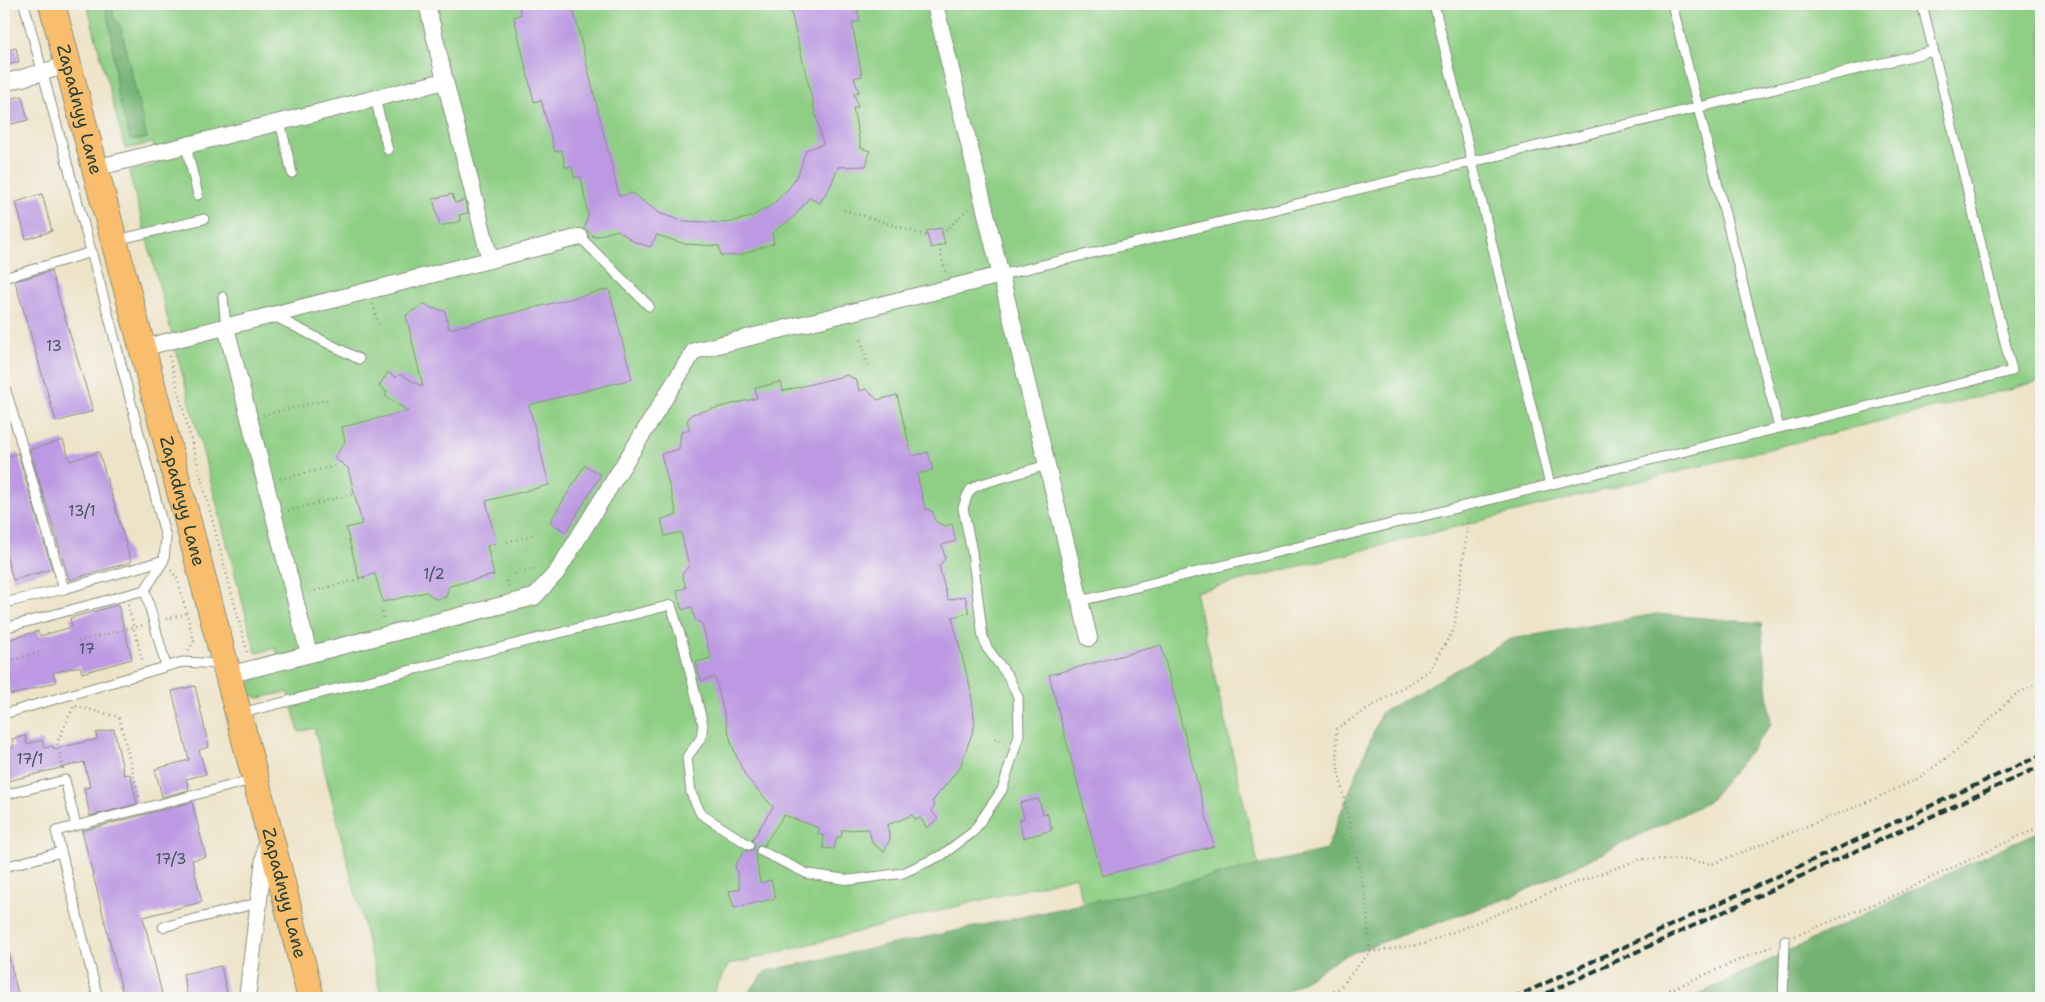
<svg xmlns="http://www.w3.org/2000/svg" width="2045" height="1002" font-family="'Shantell Sans',sans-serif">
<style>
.green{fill:#8fcf85;stroke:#57865c}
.forest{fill:#73b272;stroke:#497853}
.building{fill:#bc99e2}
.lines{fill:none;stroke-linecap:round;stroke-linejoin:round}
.lane-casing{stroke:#86907e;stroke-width:11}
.street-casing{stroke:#86907e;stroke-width:18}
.primary-casing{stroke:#86907e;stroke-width:28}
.path{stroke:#86907e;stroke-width:2.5;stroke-dasharray:1 4;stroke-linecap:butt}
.lane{stroke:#fff;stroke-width:9}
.street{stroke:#fff;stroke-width:16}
.primary{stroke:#f9be6d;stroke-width:26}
.rail{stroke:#1f3d34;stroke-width:4;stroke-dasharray:8 4;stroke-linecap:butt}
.labels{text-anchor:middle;stroke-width:4;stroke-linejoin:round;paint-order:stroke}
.number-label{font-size:15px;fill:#465460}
.street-label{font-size:18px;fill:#1f3d34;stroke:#f6f6f2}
</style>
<rect width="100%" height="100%" fill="#f6f6f2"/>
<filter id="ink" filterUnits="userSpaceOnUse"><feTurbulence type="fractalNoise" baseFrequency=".02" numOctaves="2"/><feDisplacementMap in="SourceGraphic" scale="10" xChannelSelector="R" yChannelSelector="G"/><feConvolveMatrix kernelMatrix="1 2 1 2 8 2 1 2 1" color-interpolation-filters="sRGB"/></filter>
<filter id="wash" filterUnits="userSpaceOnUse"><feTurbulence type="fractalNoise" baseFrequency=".0096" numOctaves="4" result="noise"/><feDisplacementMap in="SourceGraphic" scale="20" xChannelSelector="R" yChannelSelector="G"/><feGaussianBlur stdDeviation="1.12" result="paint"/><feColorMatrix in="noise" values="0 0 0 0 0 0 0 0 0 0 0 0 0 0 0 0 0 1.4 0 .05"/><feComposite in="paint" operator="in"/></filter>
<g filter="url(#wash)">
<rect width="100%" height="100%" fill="#ede3c7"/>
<!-- green -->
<path class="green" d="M87,4H2041V381L1195,592L1265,894L1091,936L1076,876L728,965L711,998H382L314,728L299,732L288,692L259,698L251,695L248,686L254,678L282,670L276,648L256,653L129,172L158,164L153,143L125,149Z"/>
<!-- forest -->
<path class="forest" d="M105,4H114L113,15L121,28L147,139H130L117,92L111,32Z
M1657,614L1761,623L1771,725L1708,802L1514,896L1343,956L1279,997L744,998L766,971L1182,883L1326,850L1381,713L1511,639Z
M2041,831V998H1691L1997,850Z"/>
<g id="blocks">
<!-- building -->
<path class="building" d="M518,4H572L619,196L632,193L661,214L683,221L727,223L751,217L772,205L789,188L799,172L806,150L823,144L789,4H856L860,21L852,23L862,76L854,78L859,92L854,93L858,107L853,108L861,148L870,151L866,166L838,167L831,185L820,203L809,198L794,217L772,233L774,243L740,255L721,256L719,246L685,244L657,235L650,247L633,241L618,230L594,237L585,227L588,215L581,177L574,178L572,167H565L562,150L555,152L541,100L534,102L514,17L521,14Z
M16,48L19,62L4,66V51Z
M22,96L28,120L8,125L4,109L10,107L8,99Z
M42,194L52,231L26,239L16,202Z
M452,194L455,203L465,200L468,213L459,215L461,221L440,226L433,199Z
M941,228L945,244L931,248L926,231Z
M51,271L93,411L56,422L15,281Z
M609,289L632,379L529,405L549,485L486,501L496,543L487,546L494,575L449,586L446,597L436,599L426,592L383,602L375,574L359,578L346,528L362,524L348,468L334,458L345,442L342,427L408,411L385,396L387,392L379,386L388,372L396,378L400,374L423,387L406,315L425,304L431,308L445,311L449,329Z
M848,375L857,381L859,391L866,389L878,400L897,395L912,456L928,452L933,470L917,474L925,508L933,512L935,521L944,526L952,524L956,541L942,545L945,558L939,566L948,600L965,596L969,613L952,617L971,691L975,725L960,767L932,802L935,806L931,810L938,819L927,828L920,818L916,820L912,815L887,825L890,839L884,852L872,843L869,829L842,830L841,837H837L834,849L823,848L824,836L818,834L819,828L784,815L764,845L758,846L755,851L760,883L771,880L776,898L734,908L729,891L740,889L735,865L745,850L749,851L754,849L755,845L752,840L773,807L746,777L738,760L731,742L715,677L701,681L696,662L711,658L702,624L695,620L692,607L682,610L677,590L686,588L682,574L689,566L681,532L665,536L661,519L677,515L661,454L679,449L681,432L690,430L687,421L692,414L757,398L755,388L781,382L783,391Z
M63,440L70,461L99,452L131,562L69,580L30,450Z
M18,453L52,569L13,580L4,547V458Z
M585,465L601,475L566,532L550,522Z
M118,605L132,659L82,673L80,666L53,673L56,682L11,695L4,670V641L38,631L40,636L72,627L70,618Z
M1161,645L1214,846L1102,876L1049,675Z
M195,686L209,747L199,750L206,774L186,779L189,790L162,797L155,769L189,760L172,691Z
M114,729L124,775L130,774L137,804L90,816L84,788L90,787L84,762L4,782V750L14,747L12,739L25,736L27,744L42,740L44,748L53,746L54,749L97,739L96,733Z
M1039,799L1043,814L1047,813L1052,830L1023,838L1019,820L1024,818L1020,803Z
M192,802L206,857L192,860L202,902L143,917L163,998H124L82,831Z
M8,953L19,998H4V954Z
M221,966L228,998H188L183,974Z"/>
</g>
</g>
<g filter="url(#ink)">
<use href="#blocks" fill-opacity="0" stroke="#86907e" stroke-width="1"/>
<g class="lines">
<defs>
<path id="lane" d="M1434,4L1550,485
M375,98L388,150
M280,122L292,173
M186,146L198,195
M580,237L649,306
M117,240L204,219
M1001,275L1933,51
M4,278L92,252
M223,297L226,327
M272,315L359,359
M4,384L64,589L164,560
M1779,428L2012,371L1922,4
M145,590L166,666
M1080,601L1779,428L1672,4
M4,603L64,589
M4,628L145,590L164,560L166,538L110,321L24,4
M241,713L671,605L684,647L703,725L701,738L687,757L691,793L701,814L749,845
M4,714L182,662L222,664
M4,795L65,780L76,826
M761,851L808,874L851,880L903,873L942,855L973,832L1002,790L1019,735L1018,697L1008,676L987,648L983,638L972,552L963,508L967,496L971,489L981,484L1047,465
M8,866L61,852
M163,927L258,903
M98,998L56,831L252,780
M1783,998L1785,940"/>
<path id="street" d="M427,4L445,81
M935,4L1089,638
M4,83L68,65
M95,168L445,81L490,260
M226,327L309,654
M142,348L580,237
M228,675L534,597L557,572L694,351L1001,275
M247,998L266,842"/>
<g id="primary">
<path id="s1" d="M52,4L263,808L311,998"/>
</g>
</defs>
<!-- lane casing -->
<use href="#lane" class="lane-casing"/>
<!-- street casing -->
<use href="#street" class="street-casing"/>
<!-- primary casing -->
<use href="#primary" class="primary-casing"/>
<!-- path -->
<path class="path" d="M844,210L928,236
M942,234L968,209
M939,246L945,272
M373,304L378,324
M861,340L869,369
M169,356L248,655
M263,415L330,399
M280,479L335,466
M288,511L352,494
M507,542L533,535
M171,570L178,580L194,641L188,651
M515,574L539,568
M507,581L509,588
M310,592L367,577
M128,605L143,663
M382,612L384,620
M166,619L186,614
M78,641L144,625
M4,662L45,651
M4,690L7,701
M76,706L119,717L139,797
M995,738L1005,743
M63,769L57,743L74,706
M1795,936L1886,899L2041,826
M1370,952L1424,944L1556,890L1641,859L1685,860L1712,864L1870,801L1917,779L1956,751L2015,695L2041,681
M1320,998L1338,989L1370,952L1366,900L1338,770L1336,729L1429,671L1454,629L1469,516
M1651,998L1774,945"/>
<!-- lane -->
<use href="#lane" class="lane"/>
<!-- street -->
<use href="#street" class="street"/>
<!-- primary -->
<use href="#primary" class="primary"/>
<!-- rail -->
<path class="rail" d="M1513,998L2041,755
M1536,998L2041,766"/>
</g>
</g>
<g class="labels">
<!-- number labels -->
<g class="number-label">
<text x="54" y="351">13</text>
<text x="82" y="516">13/1</text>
<text x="434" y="579">1/2</text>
<text x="87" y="654">17</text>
<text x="30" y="764">17/1</text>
<text x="171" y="864">17/3</text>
</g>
<!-- street labels -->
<g class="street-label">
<text dy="6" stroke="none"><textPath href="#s1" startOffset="109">Zapadnyy Lane</textPath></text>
<text dy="6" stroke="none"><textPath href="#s1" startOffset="514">Zapadnyy Lane</textPath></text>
<text dy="6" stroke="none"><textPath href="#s1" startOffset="919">Zapadnyy Lane</textPath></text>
</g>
</g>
<!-- margin -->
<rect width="2045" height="1002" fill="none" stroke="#f6f6f2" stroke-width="20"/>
</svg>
